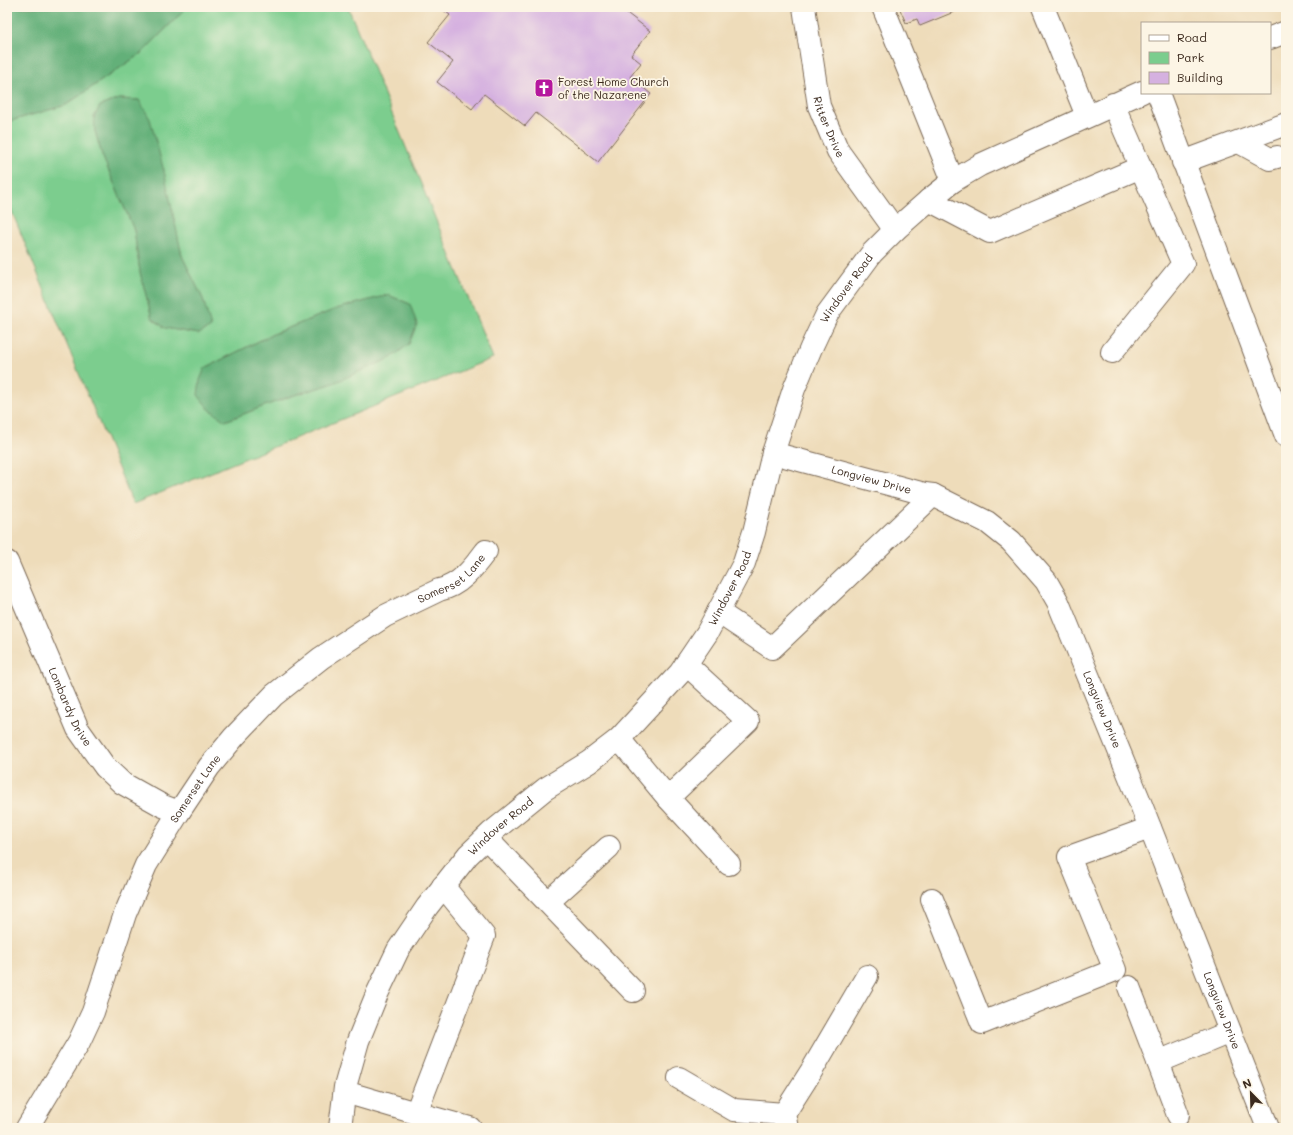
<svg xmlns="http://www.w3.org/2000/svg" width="1293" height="1135" font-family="Mali,sans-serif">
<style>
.green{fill:#7bcd8e;stroke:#5b7c56;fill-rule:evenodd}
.forest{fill:#64b079;stroke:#506d4c}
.building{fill:#d5b1e0}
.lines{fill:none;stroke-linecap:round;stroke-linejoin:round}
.minor-casing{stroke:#7a6855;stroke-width:24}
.minor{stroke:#fff;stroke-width:22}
.labels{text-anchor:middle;stroke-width:3.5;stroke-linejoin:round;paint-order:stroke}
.poi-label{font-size:11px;fill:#3b2a1e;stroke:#fcf5e5;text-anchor:start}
.street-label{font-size:11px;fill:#3b2a1e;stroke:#fcf5e5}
</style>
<rect width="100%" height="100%" fill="#fcf5e5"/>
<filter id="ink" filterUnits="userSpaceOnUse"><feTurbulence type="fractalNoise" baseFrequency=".025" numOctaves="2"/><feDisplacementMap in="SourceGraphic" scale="8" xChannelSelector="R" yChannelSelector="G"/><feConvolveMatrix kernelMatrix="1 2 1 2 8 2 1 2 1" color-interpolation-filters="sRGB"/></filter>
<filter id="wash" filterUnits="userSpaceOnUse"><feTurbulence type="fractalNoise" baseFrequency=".012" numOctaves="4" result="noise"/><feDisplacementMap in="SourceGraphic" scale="16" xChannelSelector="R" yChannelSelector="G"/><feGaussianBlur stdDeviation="0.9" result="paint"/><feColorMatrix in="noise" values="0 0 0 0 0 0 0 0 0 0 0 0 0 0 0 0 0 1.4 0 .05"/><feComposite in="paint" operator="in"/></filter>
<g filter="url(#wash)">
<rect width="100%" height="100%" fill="#eedcba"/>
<!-- green -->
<path class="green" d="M187,7H348L493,358L133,504L7,200V122L66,105L143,52ZM120,99L139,100L173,218L182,256L203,299L210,326L199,334L165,328L152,318L140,272L134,230L102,155L95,131L100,106ZM388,295L410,304L331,384L291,396L225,421L205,368L271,335L336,309Z"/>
<!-- forest -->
<path class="forest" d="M7,7H187L143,52L66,105L7,122Z
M119,99L139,100L150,119L164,171L182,256L203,299L211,327L199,334L165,328L152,318L140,272L134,230L102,155L95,131L94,117L100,106Z
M388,295L410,304L417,324L409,344L391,358L331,384L291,396L225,421L209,409L198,395L200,380L205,368L271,335L336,309Z"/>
<g id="blocks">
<!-- building -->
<path class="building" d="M439,7H619L650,31L631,55L641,63L630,77L651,94L598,162L536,113L525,126L484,94L472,109L437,82L453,62L428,42L450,15Z
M899,7H966L920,26L917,19L906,23Z"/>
</g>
</g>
<g filter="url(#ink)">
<use href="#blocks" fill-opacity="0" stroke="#7a6855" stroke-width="1"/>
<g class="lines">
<defs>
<g id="minor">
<path id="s1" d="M804,7L819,106L838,151L895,230"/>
<path d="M883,7L953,181"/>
<path d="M1043,7L1087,116"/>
<path d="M1270,38L1286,32"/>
<path d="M1158,93L1286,436"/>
<path d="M1239,142L1270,159L1277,157"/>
<path d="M1183,162L1286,124"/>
<path d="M929,200L990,232L1141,167"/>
<path d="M1112,352L1183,264L1113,104"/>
<path id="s2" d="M773,453L925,494L933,495L987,522L1011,541L1046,581L1058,602L1138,797L1268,1128"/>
<path id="s3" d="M7,562L78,729L105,767L122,783L163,806L179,812"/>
<path d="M718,612L772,648L933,495"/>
<path d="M619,739L668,798L748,721L686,664"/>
<path d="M668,798L729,864"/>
<path d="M486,838L633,991"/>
<path d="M443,886L484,936L416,1113L470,1128"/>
<path d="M932,899L982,1023L1115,970L1069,857L1150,828"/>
<path d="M548,902L609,847"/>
<path d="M1129,987L1158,1062L1230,1032"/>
<path d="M1158,1062L1178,1115"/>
<path d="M679,1078L734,1110L784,1114"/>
<path d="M345,1092L416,1113"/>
<path id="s4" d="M27,1128L79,1042L93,1012L125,914L146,865L179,812L209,767L234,737L274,695L321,658L385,616L439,590C460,586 474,567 486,551"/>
<path id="s5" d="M340,1128L345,1087L358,1041L377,994L398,950L427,907L468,855L492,832L545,789L589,762L619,739L680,673L707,633L744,563L754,532L773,453L794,389L811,348L827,314L872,253L895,230L929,200L953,181L980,165L1142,92"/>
<path d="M787,1128L784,1114L812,1070L867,976"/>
</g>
</defs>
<!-- minor casing -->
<use href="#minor" class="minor-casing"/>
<!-- minor -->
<use href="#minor" class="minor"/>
</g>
</g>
<!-- icons -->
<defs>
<symbol id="church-square" viewBox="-11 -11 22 22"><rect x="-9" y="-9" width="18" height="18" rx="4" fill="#b5179e" stroke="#fcf5e5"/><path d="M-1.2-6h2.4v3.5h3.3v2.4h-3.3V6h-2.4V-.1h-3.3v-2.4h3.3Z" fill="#fff"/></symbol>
</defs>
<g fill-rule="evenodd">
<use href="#church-square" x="533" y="77" width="22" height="22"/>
</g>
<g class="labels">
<!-- poi labels -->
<g class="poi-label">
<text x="558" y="86">Forest Home Church<tspan x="558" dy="13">of the Nazarene</tspan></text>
</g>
<!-- street labels -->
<g class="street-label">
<text dy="4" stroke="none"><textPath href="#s1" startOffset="123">Ritter Drive</textPath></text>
<text dy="4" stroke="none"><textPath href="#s5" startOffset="1010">Windover Road</textPath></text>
<text dy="4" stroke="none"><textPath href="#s2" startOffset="102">Longview Drive</textPath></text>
<text dy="4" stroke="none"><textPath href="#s4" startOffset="717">Somerset Lane</textPath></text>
<text dy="4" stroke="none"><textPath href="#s5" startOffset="686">Windover Road</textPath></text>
<text dy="4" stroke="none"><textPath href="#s3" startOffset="158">Lombardy Drive</textPath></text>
<text dy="4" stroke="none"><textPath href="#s2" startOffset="450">Longview Drive</textPath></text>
<text dy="4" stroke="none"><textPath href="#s4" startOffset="381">Somerset Lane</textPath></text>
<text dy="4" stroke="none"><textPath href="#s5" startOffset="350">Windover Road</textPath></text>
<text dy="4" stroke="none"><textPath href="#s2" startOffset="774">Longview Drive</textPath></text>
</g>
</g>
<!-- margin -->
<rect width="1293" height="1135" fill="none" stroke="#fcf5e5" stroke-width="24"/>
<!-- legend -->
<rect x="1141" y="22" width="130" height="72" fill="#fcf5e5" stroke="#afa495"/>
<rect x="1149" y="35" width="20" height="6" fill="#ffffff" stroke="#afa495"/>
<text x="1177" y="42" font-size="12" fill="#3b2a1e">Road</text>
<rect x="1149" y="52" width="20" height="12" fill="#7bcd8e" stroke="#afa495"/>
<text x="1177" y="62" font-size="12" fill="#3b2a1e">Park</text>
<rect x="1149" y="72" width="20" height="12" fill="#d5b1e0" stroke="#afa495"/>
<text x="1177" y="82" font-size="12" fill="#3b2a1e">Building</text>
<!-- north arrow -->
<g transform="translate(1251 1093) rotate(337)" stroke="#fcf5e5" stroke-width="3" paint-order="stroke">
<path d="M0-3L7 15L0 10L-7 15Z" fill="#3b2a1e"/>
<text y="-6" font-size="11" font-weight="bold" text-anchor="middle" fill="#3b2a1e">N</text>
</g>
</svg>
